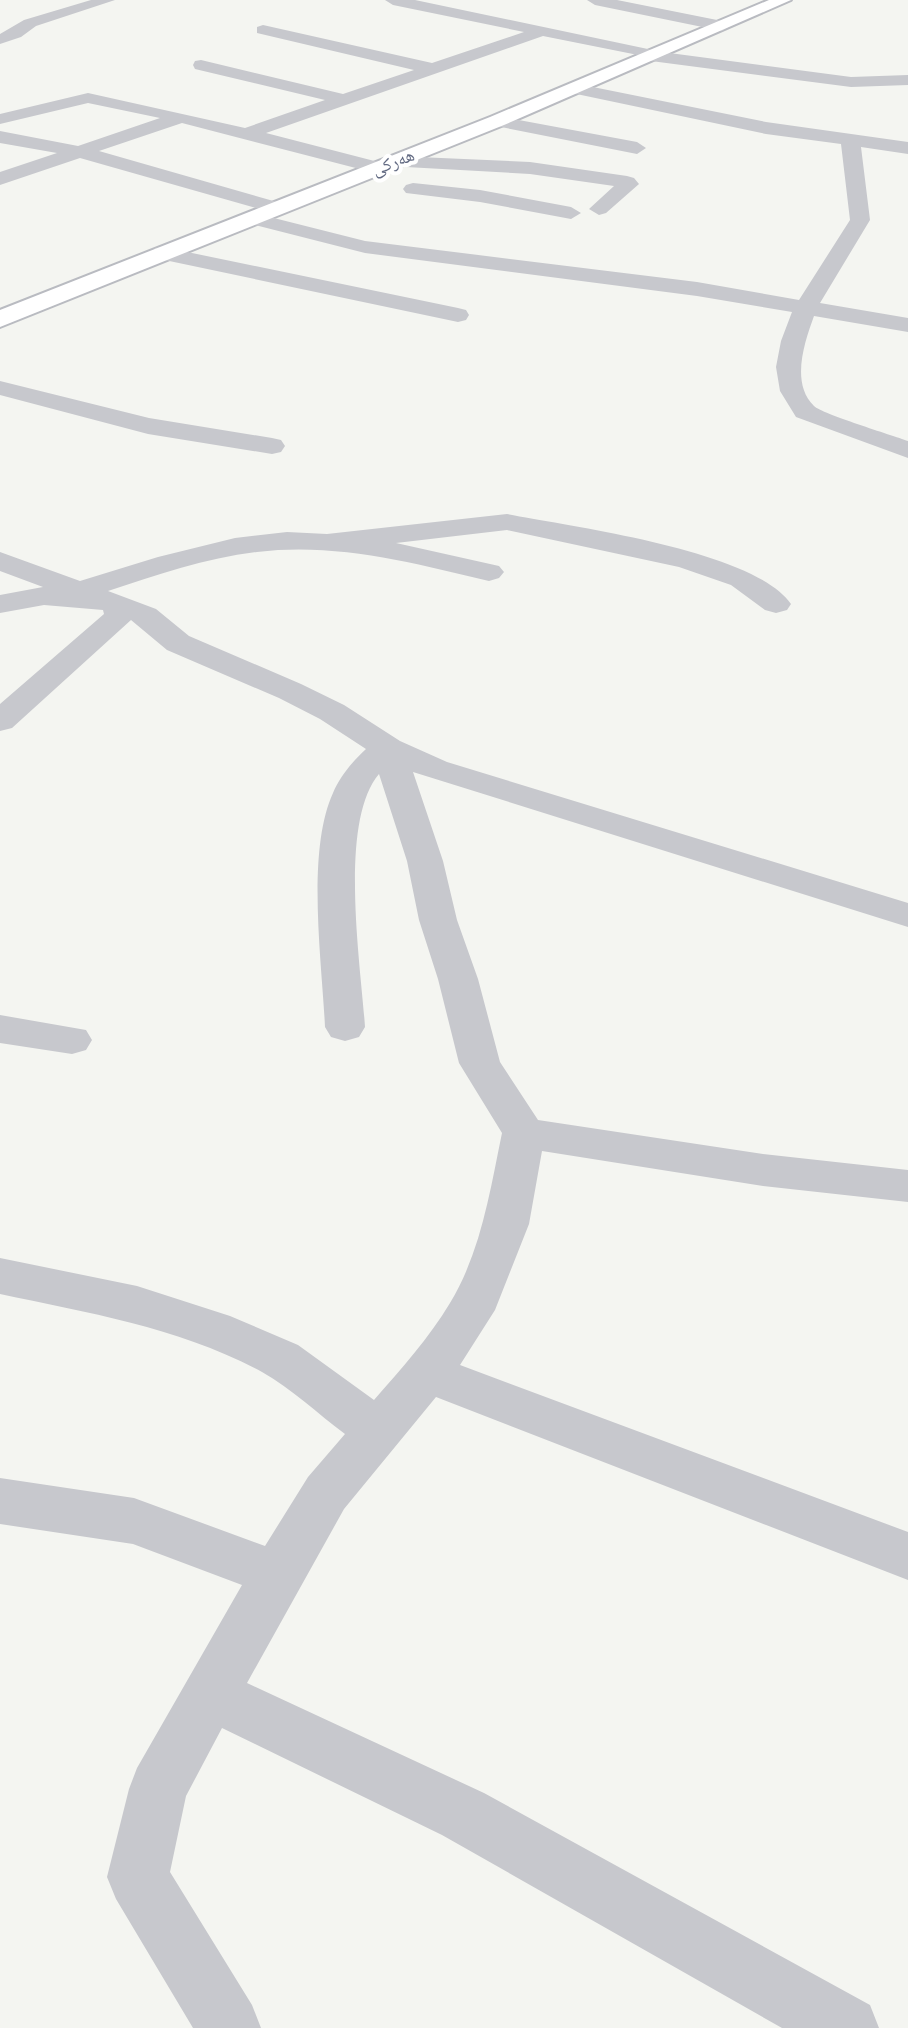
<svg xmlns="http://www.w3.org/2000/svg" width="908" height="2028" font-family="Overpass,'Noto Naskh Arabic',sans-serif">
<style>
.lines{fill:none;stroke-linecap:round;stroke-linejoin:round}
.secondary-casing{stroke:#b9bbc1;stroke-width:4}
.street{fill:#c7c8cd;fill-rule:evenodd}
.secondary{fill:#fff;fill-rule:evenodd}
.labels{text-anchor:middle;stroke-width:8;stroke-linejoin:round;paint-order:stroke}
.far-street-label{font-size:18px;fill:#636b83;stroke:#fff}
</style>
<rect width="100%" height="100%" fill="#f4f5f1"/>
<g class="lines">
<defs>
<path id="secondary" d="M769,0H791L504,125L0,327V310L490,117Z"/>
</defs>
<!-- secondary casing -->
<use href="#secondary" class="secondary-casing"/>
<!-- street -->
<path class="street" d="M91,0H115L36,26L21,37L0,44V34L24,20Z
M385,0H415L662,52L851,77L908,75V85L851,87L651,61L643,56L543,36L266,133L386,164L389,168L386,172L379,174L182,123L99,151L284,204L287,208L284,212H270L80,158L0,185V172L57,153L0,143V131L78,146L160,118L88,103L0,124V114L88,93L245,128L325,100L195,69L193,65L195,61L201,60L343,94L414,70L257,33V27L263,25L432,63L524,32L393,5Z
M587,0H617L722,21L730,26L722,31L595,5Z
M573,83L766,122L908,142V154L861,147L870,220L820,303L908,318V332L814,316C805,341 790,383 814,406C822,414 892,435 908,441V458L796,417L780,391L776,367L781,341L792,312L697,296L365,253L243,222L240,218L250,212L365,241L697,282L799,300L850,220L841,144L766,134L567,92L564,88Z
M497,116L637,142L646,148L637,154L491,125L488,121Z
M395,156L530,162L627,176L634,178L639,184L606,213L599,215L589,209L614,186L530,174L388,166L385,162Z
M413,183L480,190L571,207L581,213L571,219L480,202L406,193L403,189L406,185Z
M163,247L458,308L466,310L469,315L466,320L458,322L155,258L152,253L155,248Z
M0,381L149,418L272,438L281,440L285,446L281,452L272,454L148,434L0,395Z
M507,514C573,527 754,550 791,604L787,610L776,613L765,610L731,585L679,567L507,530L396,543L499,566L504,572L499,578L489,581C414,563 335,542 257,552C206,558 157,575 108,591L156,609L189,636L301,684L344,705L400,741L447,762L908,903V927L413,772L443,861L457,920L478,979L500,1062L538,1120L763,1154L908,1170V1202L763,1186L542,1151L529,1224L495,1310L460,1365L908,1532V1580L436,1397L344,1509L247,1683L484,1793L870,2005L879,2028H782L442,1835L222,1728L186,1796L170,1872L252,2005L261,2028H193L116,1899L107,1877L129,1789L137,1768L242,1585L133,1544L0,1524V1478L134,1498L265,1546L308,1477L345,1434C318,1414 291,1388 262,1372C181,1328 89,1313 0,1294V1258L137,1286L230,1316L298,1345L374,1400C401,1369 429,1338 450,1303C481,1252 490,1191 502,1133L459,1063L438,979L419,920L407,861L379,774C338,822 361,965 365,1027L359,1037L345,1041L331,1037L325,1027C322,962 306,852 333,793C340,776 353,761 366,749L320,719L279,698L167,650L131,620L12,728L0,731V704L104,614L103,610L44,605L0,613V595L43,587L0,571V552L80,581L158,557L235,538L287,532L327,534Z
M0,1015L86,1030L92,1040L86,1050L72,1054L0,1043Z"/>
<!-- secondary -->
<use href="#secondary" class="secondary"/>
</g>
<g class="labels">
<!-- far-street labels -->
<g class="far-street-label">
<text transform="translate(393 162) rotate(-22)" y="6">هەرکی</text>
</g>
</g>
</svg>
